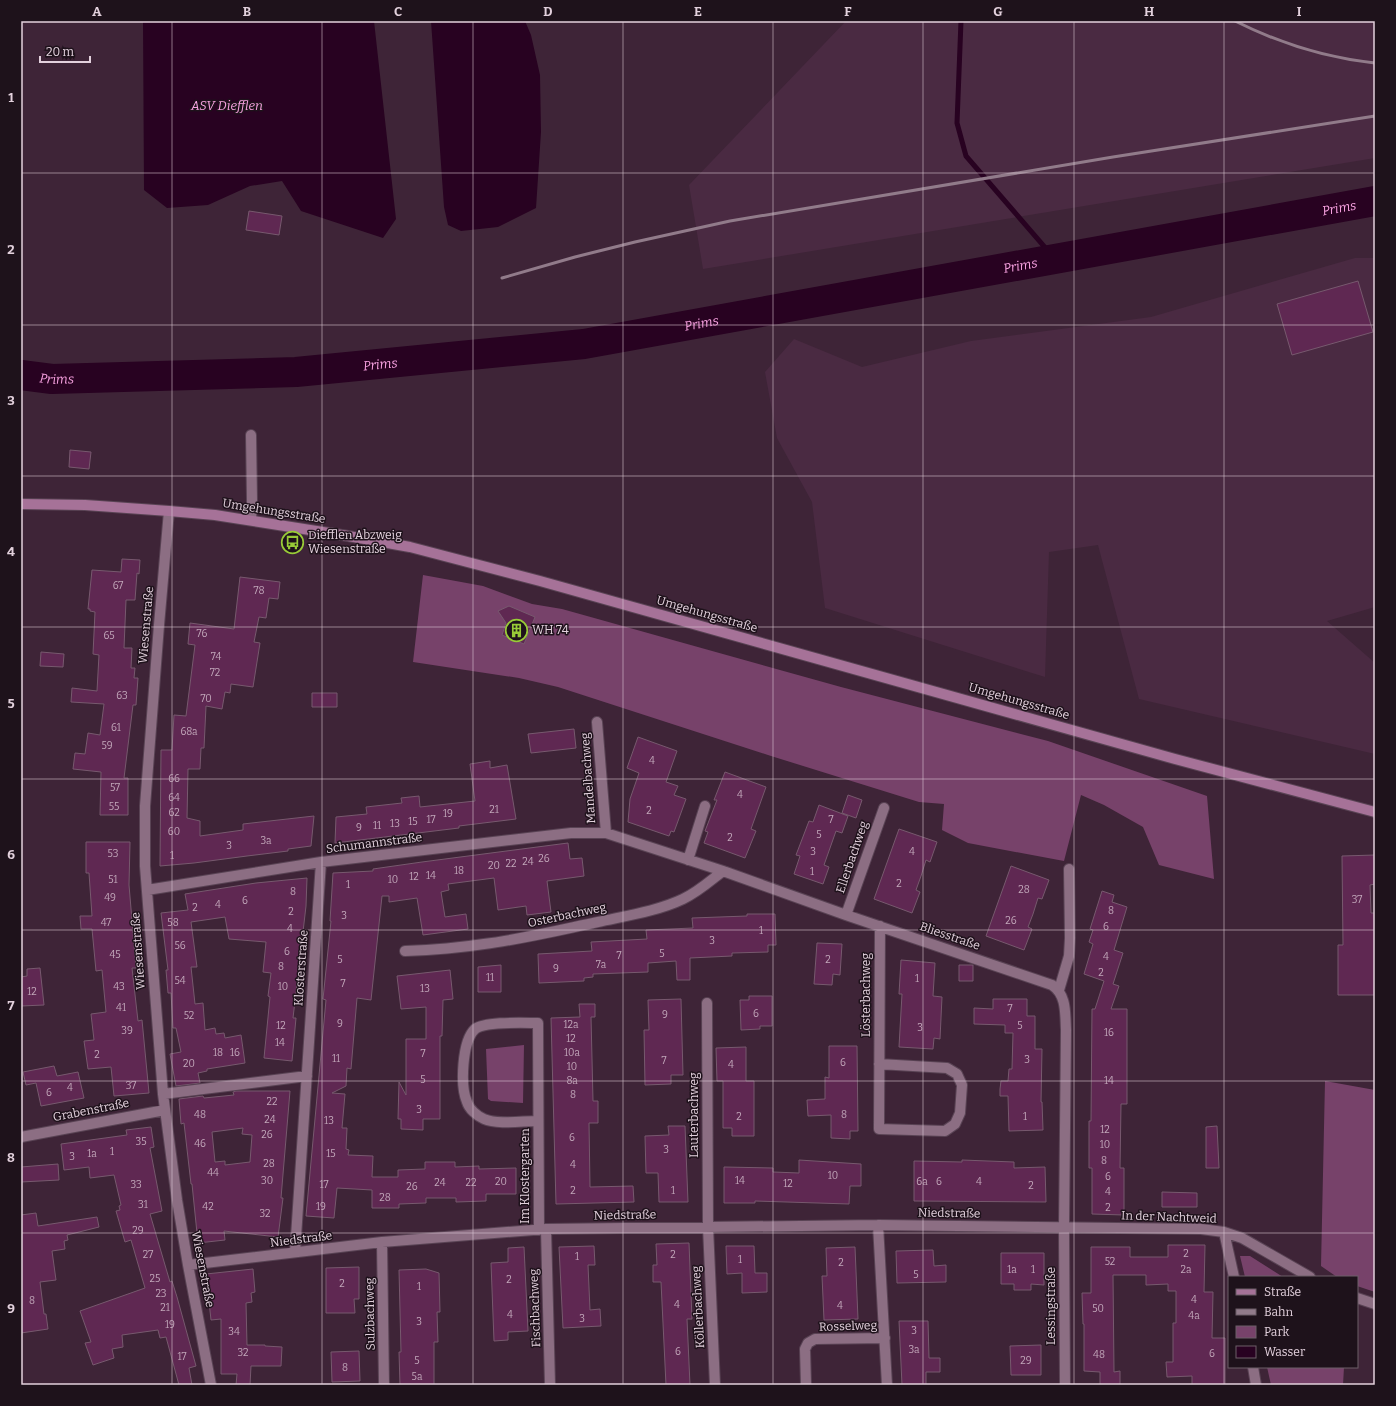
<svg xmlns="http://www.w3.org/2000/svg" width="1396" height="1406" font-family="Bitter,serif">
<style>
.built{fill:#4a2a42}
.green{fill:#77426a}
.water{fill:#280221}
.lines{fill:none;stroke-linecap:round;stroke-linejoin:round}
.stream{stroke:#280221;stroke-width:5}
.river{stroke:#280221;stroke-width:30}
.building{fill:#5f2852;stroke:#77596e;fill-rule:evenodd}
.minor-casing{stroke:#594354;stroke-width:12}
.secondary-casing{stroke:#594354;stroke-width:12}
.minor{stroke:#8c6e83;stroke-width:10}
.secondary{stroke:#a67298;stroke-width:10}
.rail{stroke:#917b8a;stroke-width:3}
.grid{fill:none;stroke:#e3d1dd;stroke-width:1;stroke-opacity:0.55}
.labels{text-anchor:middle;stroke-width:3;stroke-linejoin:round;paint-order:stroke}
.number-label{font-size:10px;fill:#c2a7ba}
.street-label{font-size:12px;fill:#e3d1dd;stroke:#1e121b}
.poi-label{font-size:12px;fill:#e3d1dd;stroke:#1e121b;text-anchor:start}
.water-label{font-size:13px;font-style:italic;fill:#f8a2e1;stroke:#1e121b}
.neatline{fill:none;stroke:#e3d1dd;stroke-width:1.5}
.grid-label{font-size:13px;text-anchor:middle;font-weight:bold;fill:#e3d1dd}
</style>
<rect width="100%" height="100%" fill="#3e2437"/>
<!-- built -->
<path class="built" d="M846,21H1375V158L703,269L689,185Z
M1355,258H1375V607L1327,621L1375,663V754L1139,699L1098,545L1049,552L1045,677L825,608L812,502L777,438L765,372L794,339L862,367L971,341L1151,317Z"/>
<!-- green -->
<path class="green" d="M423,575L483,586L532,604L562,609L841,687L1048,741L1207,796L1214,879L1159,865L1143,827L1104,805L1081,795L1064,861L968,843L942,830L944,804L919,802L771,756L558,687L519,678L413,662Z
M524,1045L523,1103L491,1101L488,1099L486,1049Z
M1325,1081L1375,1090V1292L1357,1286V1277H1337L1321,1266Z
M1240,1256H1250L1283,1277H1245Z
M1267,1367H1344L1343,1385H1271Z"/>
<!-- water -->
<path class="water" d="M143,21H374L396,219L383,238L301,211L282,181L250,186L208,205L167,208L144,190Z
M431,21H525L531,35L540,75L541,132L536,208L498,227L461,231L448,225L444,207Z"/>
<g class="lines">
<!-- stream -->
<path class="stream" d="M961,21L957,123L966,156L1055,259"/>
<!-- river -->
<path class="river" id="s1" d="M21,375L52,379L296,372L584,344L1375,201"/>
</g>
<!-- building -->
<path class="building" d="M249,211L282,216L279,235L246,230Z
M1358,281L1373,332L1292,355L1277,304Z
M70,450L91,452L89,469L69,467Z
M122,559L140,560L139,574L137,573L135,600H126L124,648H132L131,668H135L134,678H138L136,705H133L124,778H128V815H100L101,772L73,769L75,753L85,754L88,733L100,735L104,704L71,702L72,688L97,691L99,655L93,654L95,612L90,611V609H88L92,570L121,572Z
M240,577L280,582L278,599L269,598L266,618L259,617L254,642L260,643L253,687L231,684L230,693L225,692L222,709L206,706L204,748H201L200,769H188L187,818L200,821V836L243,830V824L314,816L311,846L288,849V851L247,856L194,863L160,866L161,750H172L174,715L186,716L195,645L188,644L190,623L234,629Z
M509,606L535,617L524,644L502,635L506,623L498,611Z
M41,652L64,654L63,667L40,666Z
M312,693H337V707H312Z
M574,729L576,748L531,753L528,734Z
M638,737L677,751L666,782L678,786L674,795L686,799L674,832L671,831L669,836L628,822L630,799L639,773L627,768Z
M490,761V768L507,765L516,819L459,826V828L335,843L336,817L367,814L366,807L402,803L401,798L419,796L420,807L475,801L470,764Z
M725,772L766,787L751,829L756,831L745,858L704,843L708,832L705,831L717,800H714Z
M848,795L862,800L856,818L842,813Z
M819,805L848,816L842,833L836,831L824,865L829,867L823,884L794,874L800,856L796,855L809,821L813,822Z
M899,829L937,842L930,862L926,860L921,876L916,890L920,892L912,913L874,899Z
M86,842H130L129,885L136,968H132L138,1021L142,1020L149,1093L114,1096L111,1067L88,1069L84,1041L94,1040L91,1014L106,1012L102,970L96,971L92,929H81L80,916H92L89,873H86Z
M568,843L570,859L582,858L584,876L547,881L551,912L527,915L526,906L498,910L494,878L448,884L449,890L441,892L445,917L466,914L468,929L423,935L417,898L389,902V896H382L371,1000L357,998L351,1069L347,1068L346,1086L332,1093L345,1094L342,1128H347L346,1149L349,1150L348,1155L373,1156L372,1177H398V1170L425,1169V1162H455V1167L479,1166V1169L516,1168V1194H486V1201L456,1202V1198H426V1203L399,1204V1208H372V1190L337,1188L334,1218L306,1216L326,1000L323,999L331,921H330L333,873L373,871V869L422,862Z
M1375,855V884L1370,885L1371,913H1375V995H1338V945H1343L1342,856Z
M1011,866L1049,880L1042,899L1038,898L1033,914L1028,927L1032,929L1024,950L986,936Z
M307,878L306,906L293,1018H296L292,1061L264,1058L270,997L268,996L271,973L263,972L266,942L229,939L225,917L191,922L197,967H191L195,1004L203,1003L205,1030L215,1028L216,1034L224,1033L225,1038L241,1035L245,1063L207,1069V1071L198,1073L200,1083L176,1086L170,1054L181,1052L176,1028H173L171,993H168L166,970H168L161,913L188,910L185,894L256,883Z
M1102,891L1114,895L1112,902L1127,907L1114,950L1123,953L1113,984L1119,986L1111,1009H1127V1104H1121L1120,1168H1124V1215L1092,1214V1168H1089V1121H1091L1092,1009H1095L1104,981L1084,974L1093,944L1089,942L1093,930L1090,929Z
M747,914H775L776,945H768V952L732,953V956L690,958V980H677L676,961L648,963V972L593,974V977L584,978V981L539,983L538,954L592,951L591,942L647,939L646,930L693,928L692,918L747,916Z
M817,943L842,944L840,975L833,974L832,985L814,984Z
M901,960L935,963L933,996L942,997L940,1039L934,1038L933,1049L899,1047L902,994H899Z
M501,965V992H478V967Z
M959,965H973V981H959Z
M40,968L44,1005L21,1006V977L27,976V969Z
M450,970L453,999L443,1000L442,1036H440V1119H423V1130L401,1129V1119H398L399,1082L406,1095V1039H426V1007L401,1009L397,976Z
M749,996H772V1026H760V1029L741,1030L740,1000H749Z
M681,999L683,1075H671V1084L645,1085L644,1030H649L648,1000Z
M993,999H1027V1016H1035V1049H1042L1041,1102H1042L1043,1130L1009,1131L1008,1096H1000V1089L1001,1081H1008L1009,1069H1012L1013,1033H1005V1025L974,1024V1008L993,1009Z
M579,1004H595V1017H591L593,1101H598V1123H589L590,1187L633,1186L634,1202L556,1204L551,1018L580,1017Z
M829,1046H857L858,1131H850V1139L831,1138V1115L808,1116L807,1100L825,1099V1077L829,1078Z
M746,1047V1081H754V1136H732V1128H723V1081H717L716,1048Z
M54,1066L57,1076L78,1072L84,1098L41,1106L36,1083L26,1085L23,1072Z
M236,1091H290L281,1198H283L278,1237L224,1231L225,1240L198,1243L192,1184H191L184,1123L181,1124L179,1099L203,1096L204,1098L234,1095L233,1092ZM243,1128L242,1134L252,1135L250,1162L225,1165V1161L215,1162L212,1132Z
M668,1126H685L688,1202H659L658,1173H646L645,1136L669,1135Z
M1217,1126L1219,1168H1206V1127Z
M151,1127L154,1147L150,1148L162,1211L150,1214L170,1282L172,1281L177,1297L196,1366L189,1368L192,1385H179L166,1337L160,1338L158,1330L122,1335L123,1347L112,1349L114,1358L93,1365L85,1343L91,1342L80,1311L145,1288L131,1240L125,1242L116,1211L120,1210L119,1206L121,1205L114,1175L90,1178L89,1167L64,1170L61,1144L127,1135L126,1130Z
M799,1160L861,1164V1186H850L849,1204L755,1201V1203H724V1167L773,1168V1172L799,1173Z
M962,1160L1014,1162V1168L1045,1167L1046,1202L914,1201V1161L962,1162Z
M58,1164L59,1180L21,1182V1167Z
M1162,1192L1197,1193V1207H1162Z
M36,1213L38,1226L97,1217L99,1227L67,1235L68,1240L64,1241L65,1249L52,1251L56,1280L40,1282L44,1314H46L48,1329L21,1333V1215Z
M689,1243L692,1319H687L690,1385H666L661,1282H653V1265H657L656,1244Z
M1168,1245H1205L1204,1292H1213L1212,1338H1225V1385H1192V1376L1167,1377L1166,1362H1173V1323H1176V1291H1168V1284L1146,1285V1275H1113L1114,1372L1120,1371V1385H1100V1372L1084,1371V1324H1083L1082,1293H1091V1247H1130V1257H1168Z
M594,1246L595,1265H588L590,1310L600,1309L601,1326L563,1328L559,1247Z
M726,1246H754L755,1273H767V1292L742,1293V1273L727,1274Z
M524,1247L528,1331L508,1332V1340L494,1341L491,1263L508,1262V1248Z
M855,1247L858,1319L824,1320L822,1276H827L826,1248Z
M933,1250L934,1266L946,1265V1282L897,1283L896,1251Z
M1001,1253H1044V1285L1031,1284V1290H1014V1284H1001Z
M359,1267V1299H354L355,1313H326V1268Z
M253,1269L255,1292L251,1293L252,1302L246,1303L247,1345H265V1346L282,1347L281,1366H251L250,1385H236L237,1374H221V1319L211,1320L206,1274Z
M426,1269L439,1273L440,1312H437L438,1342H434V1385H400L399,1352H401L399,1270Z
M899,1321H928L929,1358H940V1372H926V1385H902Z
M1041,1345V1375H1011L1010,1346Z
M359,1351L360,1381L332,1382L331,1352Z"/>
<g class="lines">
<defs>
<path id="minor" d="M169,511L159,625L145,806V866L163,1094L177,1200L188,1265L211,1385
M251,520L252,501L251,435
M597,722L606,833
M688,860L705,806
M147,890L321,862L571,833H606L723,871L846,915L1052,985C1067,995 1065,1014 1066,1030L1064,1228L1065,1385
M846,915L884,808
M405,951C432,950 458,948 484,944C523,939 560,930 598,922C625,916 658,911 683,899C698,892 710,881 723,871
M1059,990L1069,956L1070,938L1069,869
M707,1003L708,1227L715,1385
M879,1064L947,1068L957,1074L962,1085L960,1113L955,1124L945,1131L879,1129L880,926
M163,1094L307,1076
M538,1121C522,1121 498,1125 484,1119C477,1116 469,1109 467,1102C460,1086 462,1041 475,1029C485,1021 525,1023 538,1023L539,1230
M21,1137L165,1110
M878,1225L887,1385
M546,1229L550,1385
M1224,1232L1234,1277
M382,1242L384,1385
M295,1252L321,862
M188,1265L382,1242L546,1229L878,1225L1201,1229L1224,1232L1242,1238L1310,1277
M1357,1298L1375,1304
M1253,1367L1256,1385
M806,1385L805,1349L808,1343L815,1339L885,1338"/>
<path id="secondary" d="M21,504L85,505L169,511L215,515L348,536L410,547L540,581L1175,759L1375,812"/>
</defs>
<!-- minor casing -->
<use href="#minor" class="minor-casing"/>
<!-- secondary casing -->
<use href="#secondary" class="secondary-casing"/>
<!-- minor -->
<use href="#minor" class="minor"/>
<!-- secondary -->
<use href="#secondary" class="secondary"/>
<!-- rail -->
<path class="rail" d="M1235,21C1279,43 1326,58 1375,63
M502,278L575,257L635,242L730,221L1113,157L1375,116"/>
</g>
<!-- grid -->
<path class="grid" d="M172,21V1385M322,21V1385M473,21V1385M623,21V1385M773,21V1385M923,21V1385M1074,21V1385M1224,21V1385M21,173H1375M21,325H1375M21,476H1375M21,627H1375M21,779H1375M21,930H1375M21,1081H1375M21,1233H1375"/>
<!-- icons -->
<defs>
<symbol id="bus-ring" viewBox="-11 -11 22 22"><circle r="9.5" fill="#1e121b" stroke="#98cb37" stroke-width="1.5"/><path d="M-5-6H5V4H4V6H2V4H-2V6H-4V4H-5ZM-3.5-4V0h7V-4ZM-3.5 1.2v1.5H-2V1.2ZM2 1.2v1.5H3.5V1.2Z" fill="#98cb37"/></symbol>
<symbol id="building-ring" viewBox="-11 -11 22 22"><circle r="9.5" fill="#1e121b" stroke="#98cb37" stroke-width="1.5"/><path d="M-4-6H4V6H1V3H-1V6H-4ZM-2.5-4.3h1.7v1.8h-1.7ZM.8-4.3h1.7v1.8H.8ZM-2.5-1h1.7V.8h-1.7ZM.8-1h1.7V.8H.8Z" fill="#98cb37"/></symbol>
</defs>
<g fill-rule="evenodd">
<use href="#bus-ring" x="280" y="530" width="25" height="25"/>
<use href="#building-ring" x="504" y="618" width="25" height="25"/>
</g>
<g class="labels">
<!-- number labels -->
<g class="number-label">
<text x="118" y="589">67</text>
<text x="259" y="594">78</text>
<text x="202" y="637">76</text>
<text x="109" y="639">65</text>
<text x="216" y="660">74</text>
<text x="215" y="676">72</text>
<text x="122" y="699">63</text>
<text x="206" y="702">70</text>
<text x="116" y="731">61</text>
<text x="189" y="735">68a</text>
<text x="107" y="749">59</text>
<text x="652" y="764">4</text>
<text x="174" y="782">66</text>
<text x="115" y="791">57</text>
<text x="740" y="798">4</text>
<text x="174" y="801">64</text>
<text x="114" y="810">55</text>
<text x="494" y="813">21</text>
<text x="649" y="814">2</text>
<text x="174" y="816">62</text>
<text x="448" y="817">19</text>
<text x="431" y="823">17</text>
<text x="831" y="823">7</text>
<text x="413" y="825">15</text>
<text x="395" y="827">13</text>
<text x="377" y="829">11</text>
<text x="359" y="831">9</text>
<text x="174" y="835">60</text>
<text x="819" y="838">5</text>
<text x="730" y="841">2</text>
<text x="266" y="844">3a</text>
<text x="229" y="849">3</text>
<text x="813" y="855">3</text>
<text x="912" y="855">4</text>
<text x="113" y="857">53</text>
<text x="172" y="859">1</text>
<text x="544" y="862">26</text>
<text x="528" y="865">24</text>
<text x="511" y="867">22</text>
<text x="494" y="869">20</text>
<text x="459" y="874">18</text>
<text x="812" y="875">1</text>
<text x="431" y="879">14</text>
<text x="414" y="880">12</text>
<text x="113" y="883">51</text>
<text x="393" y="883">10</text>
<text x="899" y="887">2</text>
<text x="348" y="888">1</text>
<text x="1024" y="893">28</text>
<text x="293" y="895">8</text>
<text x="110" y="901">49</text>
<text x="1357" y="903">37</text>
<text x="245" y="904">6</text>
<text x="218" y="908">4</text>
<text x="195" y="911">2</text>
<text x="1111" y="914">8</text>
<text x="291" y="915">2</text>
<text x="344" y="919">3</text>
<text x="1011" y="924">26</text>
<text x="106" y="926">47</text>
<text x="173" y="926">58</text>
<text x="1106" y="930">6</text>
<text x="290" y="932">4</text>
<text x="761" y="934">1</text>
<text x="712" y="944">3</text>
<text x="180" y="949">56</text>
<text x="287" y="955">6</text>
<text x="662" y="957">5</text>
<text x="115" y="958">45</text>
<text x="619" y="959">7</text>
<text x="1106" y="960">4</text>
<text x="340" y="963">5</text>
<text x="828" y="963">2</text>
<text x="601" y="968">7a</text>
<text x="281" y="970">8</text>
<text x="556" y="972">9</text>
<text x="1101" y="976">2</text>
<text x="490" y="981">11</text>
<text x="917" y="982">1</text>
<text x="180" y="984">54</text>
<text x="343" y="987">7</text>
<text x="119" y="990">43</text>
<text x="283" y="990">10</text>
<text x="425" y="992">13</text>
<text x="32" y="995">12</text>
<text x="121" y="1011">41</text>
<text x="1010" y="1012">7</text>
<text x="756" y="1017">6</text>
<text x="665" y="1018">9</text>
<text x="189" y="1019">52</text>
<text x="340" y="1027">9</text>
<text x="571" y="1028">12a</text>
<text x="281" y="1029">12</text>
<text x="1020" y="1029">5</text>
<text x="920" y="1031">3</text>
<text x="127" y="1034">39</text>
<text x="1109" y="1036">16</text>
<text x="571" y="1042">12</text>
<text x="280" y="1046">14</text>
<text x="218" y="1056">18</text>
<text x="235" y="1056">16</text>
<text x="572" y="1056">10a</text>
<text x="423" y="1057">7</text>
<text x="97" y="1058">2</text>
<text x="336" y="1062">11</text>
<text x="1027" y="1063">3</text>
<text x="664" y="1064">7</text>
<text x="843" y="1066">6</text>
<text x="189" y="1067">20</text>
<text x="731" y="1068">4</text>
<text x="572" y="1070">10</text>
<text x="423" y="1083">5</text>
<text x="572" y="1084">8a</text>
<text x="1109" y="1084">14</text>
<text x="131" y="1089">37</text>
<text x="70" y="1091">4</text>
<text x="49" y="1096">6</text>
<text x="573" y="1098">8</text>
<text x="272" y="1105">22</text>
<text x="419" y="1113">3</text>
<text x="200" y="1118">48</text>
<text x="844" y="1118">8</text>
<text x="739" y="1120">2</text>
<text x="1025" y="1120">1</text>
<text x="270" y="1123">24</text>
<text x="329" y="1124">13</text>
<text x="1105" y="1133">12</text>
<text x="267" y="1138">26</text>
<text x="572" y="1141">6</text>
<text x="141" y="1145">35</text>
<text x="200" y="1147">46</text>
<text x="1105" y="1148">10</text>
<text x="666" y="1153">3</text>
<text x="112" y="1155">1</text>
<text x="92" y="1157">1a</text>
<text x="331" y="1157">15</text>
<text x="72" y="1160">3</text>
<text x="1104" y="1164">8</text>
<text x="269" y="1167">28</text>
<text x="573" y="1168">4</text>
<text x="213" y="1176">44</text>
<text x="833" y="1179">10</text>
<text x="1108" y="1180">6</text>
<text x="267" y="1184">30</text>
<text x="740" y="1184">14</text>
<text x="501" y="1185">20</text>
<text x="922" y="1185">6a</text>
<text x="939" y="1185">6</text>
<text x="979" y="1185">4</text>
<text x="440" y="1186">24</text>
<text x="471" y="1186">22</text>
<text x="788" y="1187">12</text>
<text x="136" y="1188">33</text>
<text x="324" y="1188">17</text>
<text x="1031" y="1189">2</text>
<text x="412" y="1190">26</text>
<text x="573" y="1194">2</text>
<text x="673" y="1194">1</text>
<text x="1108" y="1195">4</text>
<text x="385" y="1201">28</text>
<text x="143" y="1208">31</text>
<text x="208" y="1210">42</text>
<text x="321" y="1210">19</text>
<text x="1108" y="1211">2</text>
<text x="265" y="1217">32</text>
<text x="138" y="1234">29</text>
<text x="1186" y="1257">2</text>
<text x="148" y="1258">27</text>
<text x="673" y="1258">2</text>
<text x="577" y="1260">1</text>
<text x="740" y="1263">1</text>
<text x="1110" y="1265">52</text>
<text x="841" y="1266">2</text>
<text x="1012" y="1273">1a</text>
<text x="1033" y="1273">1</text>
<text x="1186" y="1273">2a</text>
<text x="916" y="1278">5</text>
<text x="155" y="1282">25</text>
<text x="509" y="1283">2</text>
<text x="342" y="1287">2</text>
<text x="419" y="1290">1</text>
<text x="161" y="1297">23</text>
<text x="1194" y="1303">4</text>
<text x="32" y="1304">8</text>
<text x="677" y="1308">4</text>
<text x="840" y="1309">4</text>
<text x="165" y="1311">21</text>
<text x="1098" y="1312">50</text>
<text x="510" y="1318">4</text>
<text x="1194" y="1319">4a</text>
<text x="582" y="1322">3</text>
<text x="419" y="1325">3</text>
<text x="170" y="1328">19</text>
<text x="914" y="1334">3</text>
<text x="234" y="1335">34</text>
<text x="914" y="1353">3a</text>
<text x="678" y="1355">6</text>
<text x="243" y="1356">32</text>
<text x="1212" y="1357">6</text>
<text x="1099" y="1358">48</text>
<text x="182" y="1360">17</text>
<text x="417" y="1364">5</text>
<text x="1026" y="1364">29</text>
<text x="345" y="1371">8</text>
<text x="417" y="1380">5a</text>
</g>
<!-- street labels -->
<g class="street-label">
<text transform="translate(274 511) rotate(9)" y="4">Umgehungsstraße</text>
<text transform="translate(707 614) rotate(16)" y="4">Umgehungsstraße</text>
<text transform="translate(146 625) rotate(-85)" y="4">Wiesenstraße</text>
<text transform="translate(1019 701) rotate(16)" y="4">Umgehungsstraße</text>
<text transform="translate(588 778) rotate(-94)" y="4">Mandelbachweg</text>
<text transform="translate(374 843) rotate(-7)" y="4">Schumannstraße</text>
<text transform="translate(852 857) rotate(-71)" y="4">Ellerbachweg</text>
<text transform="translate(567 915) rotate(-12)" y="4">Osterbachweg</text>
<text transform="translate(950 936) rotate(19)" y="4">Bliesstraße</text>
<text transform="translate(138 951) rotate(-94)" y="4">Wiesenstraße</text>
<text transform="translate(301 968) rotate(-86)" y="4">Klosterstraße</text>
<text transform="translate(866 995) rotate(-90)" y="4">Lösterbachweg</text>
<text transform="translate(91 1110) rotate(-11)" y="4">Grabenstraße</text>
<text transform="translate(694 1115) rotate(-90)" y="4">Lauterbachweg</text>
<text transform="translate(525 1176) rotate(-90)" y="4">Im Klostergarten</text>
<text transform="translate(949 1213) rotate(1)" y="4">Niedstraße</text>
<text transform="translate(625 1215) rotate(-1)" y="4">Niedstraße</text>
<text transform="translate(1169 1217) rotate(2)" y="4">In der Nachtweid</text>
<text transform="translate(301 1239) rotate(-7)" y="4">Niedstraße</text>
<text transform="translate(203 1269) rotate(79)" y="4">Wiesenstraße</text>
<text transform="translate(1051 1306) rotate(-90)" y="4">Lessingstraße</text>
<text transform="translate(698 1307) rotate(-93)" y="4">Köllerbachweg</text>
<text transform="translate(535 1308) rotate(-92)" y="4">Fischbachweg</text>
<text transform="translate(370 1314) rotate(-91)" y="4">Sulzbachweg</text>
<text transform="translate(848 1326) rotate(-2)" y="4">Rosselweg</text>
</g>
<!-- poi labels -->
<g class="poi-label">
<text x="308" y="539">Diefflen Abzweig<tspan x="308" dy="14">Wiesenstraße</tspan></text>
<text x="532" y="634">WH 74</text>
</g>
<!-- water labels -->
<g class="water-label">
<text x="227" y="110">ASV Diefflen</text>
<text dy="5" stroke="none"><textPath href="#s1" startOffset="1332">Prims</textPath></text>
<text dy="5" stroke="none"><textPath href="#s1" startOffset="1008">Prims</textPath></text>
<text dy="5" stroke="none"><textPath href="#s1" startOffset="684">Prims</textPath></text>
<text dy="5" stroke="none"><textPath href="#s1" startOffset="360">Prims</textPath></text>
<text dy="5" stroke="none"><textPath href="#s1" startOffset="36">Prims</textPath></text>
</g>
</g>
<!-- border -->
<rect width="1396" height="1406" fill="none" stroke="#1e121b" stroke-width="44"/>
<!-- legend -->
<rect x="1228" y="1276" width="130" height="92" fill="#1e121b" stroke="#6d5e69"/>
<rect x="1236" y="1289" width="20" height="6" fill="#a67298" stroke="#6d5e69"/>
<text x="1264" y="1296" font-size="12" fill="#e3d1dd">Straße</text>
<rect x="1236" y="1309" width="20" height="6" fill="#917b8a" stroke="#6d5e69"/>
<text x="1264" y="1316" font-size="12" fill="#e3d1dd">Bahn</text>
<rect x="1236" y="1326" width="20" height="12" fill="#77426a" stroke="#6d5e69"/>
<text x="1264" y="1336" font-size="12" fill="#e3d1dd">Park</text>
<rect x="1236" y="1346" width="20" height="12" fill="#280221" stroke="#6d5e69"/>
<text x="1264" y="1356" font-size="12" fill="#e3d1dd">Wasser</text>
<!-- scale -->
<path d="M40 56v6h50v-6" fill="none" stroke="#e3d1dd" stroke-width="2"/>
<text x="46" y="56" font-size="12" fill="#e3d1dd" stroke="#1e121b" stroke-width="3" paint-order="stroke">20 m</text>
<rect x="22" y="22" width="1352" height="1362" class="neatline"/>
<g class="grid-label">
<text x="97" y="16">A</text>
<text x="247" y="16">B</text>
<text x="398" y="16">C</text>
<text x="548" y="16">D</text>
<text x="698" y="16">E</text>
<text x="848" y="16">F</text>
<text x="998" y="16">G</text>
<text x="1149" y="16">H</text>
<text x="1299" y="16">I</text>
<text x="11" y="102">1</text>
<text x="11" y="254">2</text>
<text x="11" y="405">3</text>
<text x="11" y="556">4</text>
<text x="11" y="708">5</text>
<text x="11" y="859">6</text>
<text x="11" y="1010">7</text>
<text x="11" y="1162">8</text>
<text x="11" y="1313">9</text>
</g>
</svg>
